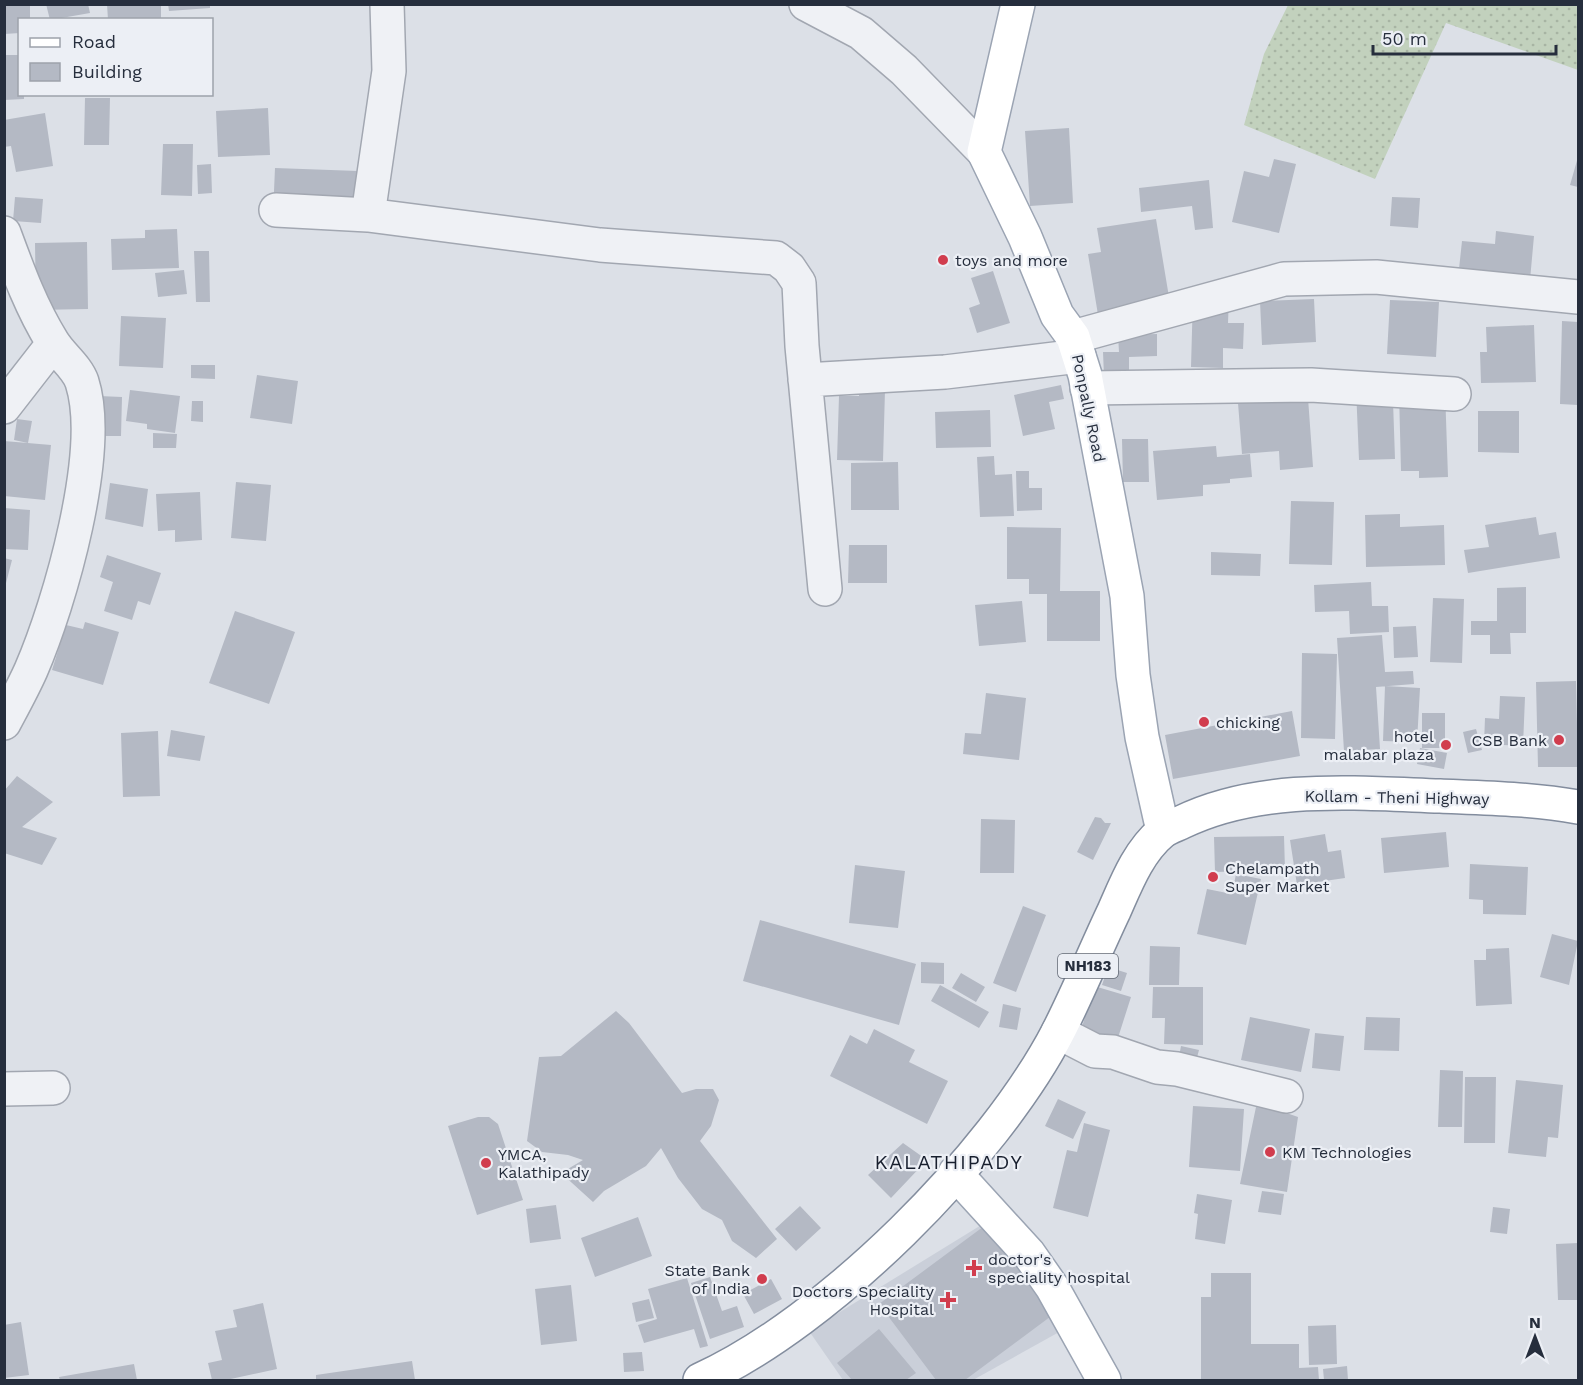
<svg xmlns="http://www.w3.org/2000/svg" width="1583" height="1385" font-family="'Work Sans',sans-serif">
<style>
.built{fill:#cacfd9}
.grass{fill:url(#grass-dots)}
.building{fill:#b4b9c4}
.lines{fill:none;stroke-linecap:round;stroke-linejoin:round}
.minor-casing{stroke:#a2a7b1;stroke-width:36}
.major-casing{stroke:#9ba4b3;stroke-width:36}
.highway-casing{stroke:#838d9e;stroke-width:36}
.minor{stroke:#eff1f5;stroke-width:33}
.major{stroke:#fff;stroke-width:33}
.highway{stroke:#fff;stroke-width:33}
.poi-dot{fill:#d13d4e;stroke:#eceff5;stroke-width:2}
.labels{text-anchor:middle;stroke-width:4.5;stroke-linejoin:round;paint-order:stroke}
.shield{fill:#eceff5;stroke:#616874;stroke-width:1.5}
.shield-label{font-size:15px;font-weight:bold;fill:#262e3d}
.poi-label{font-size:16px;fill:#262e3d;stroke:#eceff5;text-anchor:start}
.street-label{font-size:16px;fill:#262e3d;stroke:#eceff5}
.quarter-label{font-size:20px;letter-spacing:1.5px;fill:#181f2e;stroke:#eceff5}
</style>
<defs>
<pattern id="grass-dots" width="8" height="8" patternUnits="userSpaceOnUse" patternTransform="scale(1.5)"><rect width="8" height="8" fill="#c2d1bd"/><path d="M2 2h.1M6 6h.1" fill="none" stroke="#a7b4a3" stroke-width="1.8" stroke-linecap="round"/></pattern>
</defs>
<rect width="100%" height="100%" fill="#dce0e7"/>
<!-- built -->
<path class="built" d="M1004,1211L1070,1326L973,1380H843L809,1331Z"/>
<!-- grass -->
<path class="grass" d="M1288,5H1578V70L1446,23L1375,179L1244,125L1264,54Z"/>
<!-- building -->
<path class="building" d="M4,4H30V20H20V33L4,34Z
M46,4H88L90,13L50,20Z
M107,4H161V20H108Z
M168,4H210V8L169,11Z
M4,55H20V94H24V99L4,100Z
M85,98H110L109,145H84Z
M268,108L270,155L218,157L216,111Z
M45,113L53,166L16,172L11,146L4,147V120Z
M1069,128L1073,203L1030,206L1025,131Z
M163,144H193L192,196L161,195Z
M1578,157V187L1570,185Z
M1274,159L1296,164L1279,233L1232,222L1244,171L1269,177Z
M211,164L212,193L198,194L197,165Z
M275,168L358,171L355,217L273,214Z
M1209,180L1213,228L1195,230L1192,206L1141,212L1139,188Z
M15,197L43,199L41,223L13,221Z
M1392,197L1420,198L1418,228L1390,226Z
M1156,219L1172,315L1100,327L1088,254L1101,252L1097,228Z
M177,229L179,268L112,270L111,239L145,238V230Z
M1496,231L1534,236L1529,291L1459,269L1462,241L1495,244Z
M87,242L88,309L36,310L35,243Z
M194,251H209L210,302H196Z
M184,270L187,294L158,297L155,273Z
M993,271L1010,323L977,333L969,308L980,304L971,278Z
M1193,295L1229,296L1228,323H1244L1243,349L1223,348V368L1191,367Z
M1314,299L1316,342L1262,345L1260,301Z
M1390,300L1439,302L1436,357L1387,354Z
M121,316L166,318L163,368L119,366Z
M1562,321L1578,322V405L1560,404Z
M1534,325L1536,382L1481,383L1480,352H1487L1486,327Z
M1157,334V356L1129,357V375L1104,376L1103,352H1119L1118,335Z
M191,365H215V379L191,378Z
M257,375L298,381L292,424L250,418Z
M1061,385L1064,399L1049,402L1055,429L1023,436L1014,395Z
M1356,388L1393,401L1395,459L1359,460Z
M859,389L885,390L883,461L837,460L839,396H859Z
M130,390L180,396L175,433L147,429V424L126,421Z
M1445,390L1448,477L1419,478V471H1401L1399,392Z
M99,396L122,397L121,436H98Z
M1308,398L1313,467L1280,470L1279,451L1242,454L1238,403Z
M192,401H203V422L191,421Z
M990,410L991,447L936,448L935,412Z
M1478,411H1519V453L1478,452Z
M17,419L32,421L28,443L14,440Z
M153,433L177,434L176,448H153Z
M1122,439H1148L1149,482H1123Z
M4,441L51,445L45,500L4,496Z
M1216,446L1217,457L1250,454L1252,477L1230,479V483L1203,485V496L1157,500L1153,451Z
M994,456L995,475L1012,474L1014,516L980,517L977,457Z
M898,462L899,510H851V463Z
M1016,471H1029V488H1042V510L1017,511Z
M236,482L271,485L266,541L231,538Z
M110,483L148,489L143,527L105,519Z
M200,492L202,540L175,542V530L158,531L156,494Z
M1291,501L1334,502L1332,565L1289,564Z
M4,508L30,510L28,550L4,549Z
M1400,514V527L1444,525L1445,565L1366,567L1365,515Z
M1536,517L1539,535L1556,532L1560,558L1468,573L1464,550L1489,547L1485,525Z
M1007,527L1061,528L1060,591H1100V641H1047V594H1029V579H1007Z
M849,545H887V583H848Z
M1211,552L1261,554L1260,576L1211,575Z
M107,555L161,573L150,605L138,601L132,620L104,611L113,582L100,577Z
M4,558L12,560L5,587H4Z
M1371,582L1372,606H1388L1389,632L1350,634L1349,611L1315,612L1314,585Z
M1526,587V633H1510L1511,654H1490V635H1471V621H1497V588Z
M1433,598L1464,599L1462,663L1430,662Z
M1022,601L1026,642L979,646L975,605Z
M235,611L295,632L269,704L209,683Z
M85,622L119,632L103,685L52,670L66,625L83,629Z
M1416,626L1418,657L1394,658L1393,627Z
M1382,635L1385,672L1413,671L1414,684L1376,687L1380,749L1344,751L1337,638Z
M1302,653L1337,654L1335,739L1301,738Z
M1576,681L1578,767H1538L1536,682Z
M1385,686L1420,688L1417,742L1383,741Z
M986,693L1026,698L1019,760L963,754L965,733L981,734Z
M1500,696L1525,697L1523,746L1484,744L1485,718L1499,719Z
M1292,711L1300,756L1173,779L1165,735Z
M1422,713H1445V748H1422Z
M1476,729L1482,750L1468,753L1463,732Z
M171,730L205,736L200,761L167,756Z
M158,731L160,796L123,797L121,733Z
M1420,748L1447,753L1444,769L1417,764Z
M17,776L53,802L22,827L57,838L42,865L4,853V791Z
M1095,817L1101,818L1105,823H1111L1093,860L1077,852Z
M981,819L1015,820L1014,873H980Z
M1446,832L1449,867L1384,873L1381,838Z
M1325,834L1328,852L1341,850L1345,878L1297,885L1290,840Z
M1284,836L1285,870L1215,872L1214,837Z
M1470,864L1528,867L1526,915L1483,914V900L1469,899Z
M855,865L905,871L898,928L849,923Z
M1236,874L1261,879L1246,945L1197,934L1207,889L1232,894Z
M1023,906L1046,915L1016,992L993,983Z
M760,920L916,964L899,1025L743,981Z
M1552,934L1578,941L1569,985L1540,977Z
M1150,946L1180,947L1179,985H1149Z
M1509,948L1512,1004L1476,1006L1474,960H1486V949Z
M921,962L944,963V984L921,983Z
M1108,967L1127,973L1121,991L1102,985Z
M961,973L985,987L976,1002L952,988Z
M940,985L989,1012L979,1028L931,1001Z
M1094,986L1131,997L1116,1044L1080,1034Z
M1153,987H1203V1045L1164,1044L1165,1018H1152Z
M1003,1004L1021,1008L1017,1030L999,1027Z
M616,1011L629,1023L682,1093L696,1089H713L719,1100L711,1126L700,1141L777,1239L756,1258L732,1241L722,1220L702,1209L678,1178L661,1148L646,1166L604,1191L593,1202L561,1173L583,1160L568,1155L542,1152L527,1141L539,1057L561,1056Z
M1250,1017L1310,1029L1301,1072L1241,1060Z
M1366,1017L1400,1018L1399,1051L1364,1050Z
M874,1029L915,1050L909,1062L948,1081L927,1124L830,1076L850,1035L867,1044Z
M1315,1033L1344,1036L1340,1071L1312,1068Z
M1181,1046L1199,1050L1195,1065L1178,1062Z
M1440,1070L1463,1071L1462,1127H1438Z
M1465,1077H1496L1495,1143H1464Z
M1516,1080L1563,1085L1558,1138L1548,1137L1546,1157L1508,1153Z
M1058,1099L1086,1112L1073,1139L1045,1126Z
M1193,1106L1244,1109L1240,1171L1189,1167Z
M1256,1107L1275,1109L1298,1117L1287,1192L1240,1184Z
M478,1117H489L498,1124L523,1200L477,1215L448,1126Z
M1084,1123L1110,1130L1088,1217L1053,1208L1067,1150L1077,1152Z
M903,1143L927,1160L891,1198L868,1175Z
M1262,1191L1284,1194L1281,1215L1258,1212Z
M1197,1194L1232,1200L1225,1244L1195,1239L1198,1214L1194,1213Z
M556,1205L561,1239L530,1243L526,1209Z
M800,1206L821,1228L796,1251L775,1229Z
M1493,1207L1510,1209L1507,1234L1490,1232Z
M638,1217L652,1256L595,1277L581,1238Z
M995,1218L1062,1308L965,1380H936L879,1304Z
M1578,1243V1300H1558L1556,1244Z
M1211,1273H1251V1344H1299V1368L1318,1367L1319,1380H1201V1297H1211Z
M710,1277L722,1311L737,1306L744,1327L710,1339L691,1283Z
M687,1278L708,1346L700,1348L694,1329L644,1343L638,1325L657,1319L648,1289Z
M771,1279L782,1299L754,1314L743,1294Z
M571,1285L577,1341L541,1345L535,1289Z
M649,1299L654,1318L636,1322L632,1303Z
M263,1303L277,1369L226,1380H212L208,1363L222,1360L215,1331L237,1327L233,1310Z
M21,1322L29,1375L4,1378V1325Z
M1336,1325L1337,1364L1309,1365L1308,1326Z
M879,1329L916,1373L906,1380H852L837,1363Z
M642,1352L644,1371L624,1372L623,1353Z
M412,1361L415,1380H316V1375Z
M134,1364L137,1380H60L59,1377Z
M1347,1366L1348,1380H1324L1323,1369Z"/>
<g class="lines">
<defs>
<path id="minor" d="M387,4L389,71L368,215L600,245L776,258L789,268L799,283L802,346L825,589
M806,4L861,33L904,70L984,152
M276,210L368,215
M4,233C18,271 31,307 52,341C60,355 77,367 82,382C104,451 60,603 31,670C23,688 13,706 4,723
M1073,337L1284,279L1376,277L1578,297
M805,380L945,372L1079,356
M1087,388L1311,385L1454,394
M4,407L53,344
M1058,1032L1095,1051L1113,1052L1157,1067L1177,1069L1286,1096
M4,1089L53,1088"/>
<path id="major" d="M1018,4L984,152L1025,237L1057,315L1073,337L1085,375L1127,596L1133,675L1142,737L1163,831
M955,1173L1029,1254L1052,1287L1104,1380"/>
<path id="highway" d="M700,1380C828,1322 993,1157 1058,1032C1078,993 1095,951 1114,911C1126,884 1138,852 1162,832C1167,828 1176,825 1182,822C1260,784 1356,793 1440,796C1486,798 1533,799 1578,807"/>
</defs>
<!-- minor casing -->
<use href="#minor" class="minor-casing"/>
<!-- major casing -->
<use href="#major" class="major-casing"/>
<!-- highway casing -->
<use href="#highway" class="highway-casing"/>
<!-- minor -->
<use href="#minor" class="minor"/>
<!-- major -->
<use href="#major" class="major"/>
<!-- highway -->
<use href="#highway" class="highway"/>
</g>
<!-- markers -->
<g class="poi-dot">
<circle cx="943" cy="260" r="6"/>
<circle cx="1204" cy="722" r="6"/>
<circle cx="1559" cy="740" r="6"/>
<circle cx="1446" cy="745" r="6"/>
<circle cx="1213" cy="877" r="6"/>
<circle cx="1270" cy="1152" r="6"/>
<circle cx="486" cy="1163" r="6"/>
<path d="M971 1259h6v6h6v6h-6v6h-6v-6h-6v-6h6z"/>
<circle cx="762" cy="1279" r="6"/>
<path d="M945 1291h6v6h6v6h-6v6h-6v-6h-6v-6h6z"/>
</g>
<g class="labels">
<!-- shield labels -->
<rect class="shield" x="1058" y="954" width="60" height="24" rx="4.5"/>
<g class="shield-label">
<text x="1088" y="971">NH183</text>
</g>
<!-- poi labels -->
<g class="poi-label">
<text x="955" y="266">toys and more</text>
<text x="1216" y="728">chicking</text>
<text x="1434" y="742" text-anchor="end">hotel<tspan x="1434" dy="18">malabar plaza</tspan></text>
<text x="1547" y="746" text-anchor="end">CSB Bank</text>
<text x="1225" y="874">Chelampath<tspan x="1225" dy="18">Super Market</tspan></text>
<text x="1282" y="1158">KM Technologies</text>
<text x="498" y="1160">YMCA,<tspan x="498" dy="18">Kalathipady</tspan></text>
<text x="988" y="1265">doctor's<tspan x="988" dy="18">speciality hospital</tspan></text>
<text x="750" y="1276" text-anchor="end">State Bank<tspan x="750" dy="18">of India</tspan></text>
<text x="934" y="1297" text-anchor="end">Doctors Speciality<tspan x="934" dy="18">Hospital</tspan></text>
</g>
<!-- street labels -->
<g class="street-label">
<text transform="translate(1089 408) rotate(78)" y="6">Ponpally Road</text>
<text transform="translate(1397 797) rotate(1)" y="6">Kollam - Theni Highway</text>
</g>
<!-- quarter labels -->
<g class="quarter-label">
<text x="949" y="1169">KALATHIPADY</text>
</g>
</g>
<!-- border -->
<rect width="1583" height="1385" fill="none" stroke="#262e3d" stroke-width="12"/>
<!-- legend -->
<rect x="18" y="18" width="195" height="78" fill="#eceff5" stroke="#9da2ab" stroke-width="1.5"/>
<rect x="30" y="38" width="30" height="9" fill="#ffffff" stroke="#9da2ab" stroke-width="1.5"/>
<text x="72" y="48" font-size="18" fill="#262e3d">Road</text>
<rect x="30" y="63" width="30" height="18" fill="#b4b9c4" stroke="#9da2ab" stroke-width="1.5"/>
<text x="72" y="78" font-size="18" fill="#262e3d">Building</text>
<!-- north arrow -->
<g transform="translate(1535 1337)" stroke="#eceff5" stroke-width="4.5" paint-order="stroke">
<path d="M0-4.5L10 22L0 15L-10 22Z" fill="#262e3d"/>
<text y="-9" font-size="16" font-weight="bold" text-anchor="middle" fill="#262e3d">N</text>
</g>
<!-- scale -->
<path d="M1373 45v9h183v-9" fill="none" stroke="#262e3d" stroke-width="3"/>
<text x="1382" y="45" font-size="18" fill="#262e3d" stroke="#eceff5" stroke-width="4.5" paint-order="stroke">50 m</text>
</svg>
